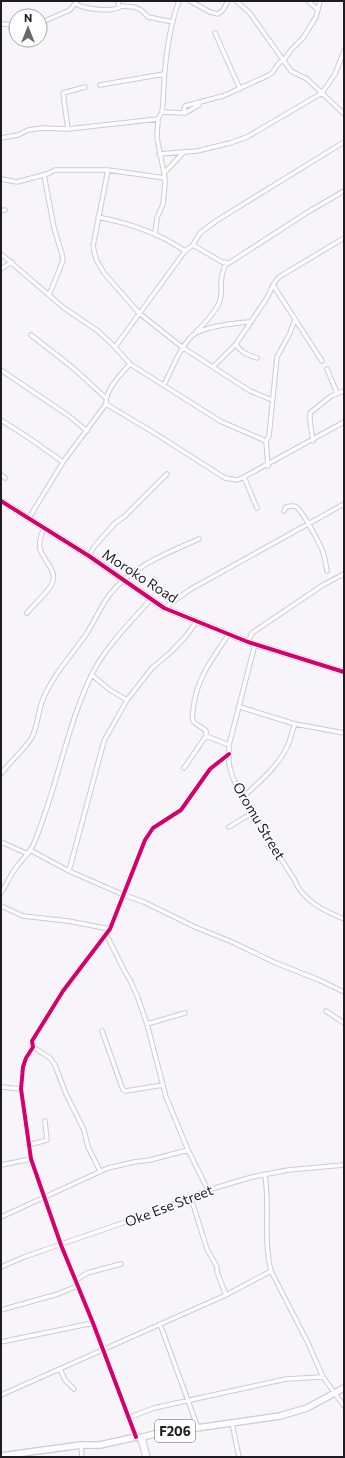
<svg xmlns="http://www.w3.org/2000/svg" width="345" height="1458" font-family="Commissioner,sans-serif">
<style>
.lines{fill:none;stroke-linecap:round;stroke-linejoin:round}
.street-casing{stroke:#cecad0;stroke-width:5.5}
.secondary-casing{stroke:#cecad0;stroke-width:7}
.primary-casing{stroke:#cecad0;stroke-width:8}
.street{stroke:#fefefe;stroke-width:3.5}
.secondary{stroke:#fefefe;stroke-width:5}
.primary{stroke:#fefefe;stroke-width:5.5}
.cycleway-casing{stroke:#fff;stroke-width:6}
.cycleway{stroke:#d6006c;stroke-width:4}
.labels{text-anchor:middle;stroke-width:3;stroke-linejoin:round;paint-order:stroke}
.shield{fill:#fff;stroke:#635f65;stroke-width:1}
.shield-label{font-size:13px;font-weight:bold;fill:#201b23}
.street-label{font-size:14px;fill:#201b23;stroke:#fff}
</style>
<rect width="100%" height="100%" fill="#f8f5fa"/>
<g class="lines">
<defs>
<path id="street" d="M118,1L119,8
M190,1L210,12L218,14L223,10L228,1
M236,1L249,12L291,71L307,79L344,114
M308,1L317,9
M76,4C85,9 113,13 121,6L134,7L141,10L148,17L173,22
M40,23L70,10L77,1
M1,24L16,25
M215,33L240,89
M100,85L164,74
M162,112L185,113L199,105
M185,113L184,109L185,106L223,96L267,76L272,73L279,63L284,60L291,50L303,38L316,17L320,1
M68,129L63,93L85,87
M1,138L18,135L28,130L43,128L68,129L158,119
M159,154L197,151L230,143L247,137L322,93L335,74L344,51
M108,170L93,246L96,259L104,273L139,313L182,347L250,391L272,400
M164,173L184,152
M44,175L54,228L62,254L63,260L59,271L49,295
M1,179L17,182L47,174L55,170H108L165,178
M1,211L5,210
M98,217C129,223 159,233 185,251
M155,234L157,218L163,204L165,184V178L157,138L158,119L162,112L163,104C164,71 167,32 179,1
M193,245L222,262L229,263L308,212L344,191
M1,254L64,308L98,331L115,347L130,364L220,421L266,441
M1,269L12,262
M273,285L322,361
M196,332C203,325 218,309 220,300C222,294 221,290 221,284C221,278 224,268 226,263
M31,335L72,367L106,398
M236,344C240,352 248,355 257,358
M115,347L185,251L193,245L200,233L216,221L344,142
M214,366L236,344L267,298L273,285L279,277L344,238
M327,369L337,393
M1,370L69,416L87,431
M164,385C171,371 183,340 196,333C213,325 233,323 251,322
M106,404L156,434L225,478L237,480L244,477L344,422
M1,420L29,438L63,462
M313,441L310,421V413L331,396L344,391
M268,466L266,441L269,436L277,357L290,333L295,319
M1,475L5,478
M244,477L257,508
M284,511L286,507C290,506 293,505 296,507C302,510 320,544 323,552C325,558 326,565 327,571
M29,518L63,462L106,404C105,390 121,374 130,364
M89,556L94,547L115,523L124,517L167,474
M164,608L191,589L344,504
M27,613C33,605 51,590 53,581C56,570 43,559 40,549C38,542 42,533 44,527
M248,642L252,633L323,585L344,574
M255,644L229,745V764L233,778L242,798L294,879C302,900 324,911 344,919
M92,675L110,690L127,700
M240,707L295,724L344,733
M206,736V731C203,727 197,726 194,722C191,719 193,713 193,710C196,679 212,659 229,634
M184,768L206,736L229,745
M1,774C10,761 24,751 32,737C38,725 38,711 43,699C53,675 70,657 85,636C94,623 100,607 110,594C133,566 167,553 199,539
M242,798C258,783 279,766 288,745C291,738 292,731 295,724
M229,827L252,813
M1,842L28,854
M30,850L69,871L124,895L144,902L195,927L232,942L276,963L319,980L344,992
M69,871L104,741L127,700L152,668L171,652L186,636L197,621
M1,893C7,884 11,873 18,865C24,858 31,851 34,843C57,788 66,729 91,676C105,647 130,623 151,599
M1,906L23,916L68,921L110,929
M106,934L125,972L130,980L138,998L147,1024L166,1097L188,1150L208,1190
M326,1011L344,1023
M147,1024L185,1013
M102,1031L123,1090L126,1091L163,1085
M33,1047L50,1058L55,1065L66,1094L84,1130L88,1147L100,1171
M1,1087L21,1089
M28,1145L47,1140L45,1121
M1,1165L31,1159
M265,1175C270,1207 263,1239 271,1271L308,1343L323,1377L344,1406
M191,1198L207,1249L217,1267V1272L226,1295
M1,1217L108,1168L134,1162L150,1160L188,1150
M1,1267L24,1257L160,1210L208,1190L252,1177L288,1170L344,1165
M75,1281L87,1273L121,1264
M1,1310L58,1294L77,1286
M160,1324L198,1428
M1,1342L93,1323
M60,1369L65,1380L74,1389
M1,1395L226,1295L271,1271
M128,1418L154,1408L286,1379L323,1377
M232,1423L239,1457
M136,1437L93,1323L61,1245L31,1159L21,1089L23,1067L26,1058L33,1047L32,1041L63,991L110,929L145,840L153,828L181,810L210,769L229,754
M140,1438L145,1457
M143,1438L148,1457
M81,1445L82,1457"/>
<path id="secondary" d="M1,501L89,556L164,608L248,642L344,672"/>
<path id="primary" d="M1,1456L81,1445H100L136,1437L140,1438L154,1434L280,1416L307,1408L344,1388"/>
</defs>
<!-- street casing -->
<use href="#street" class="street-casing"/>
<!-- secondary casing -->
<use href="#secondary" class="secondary-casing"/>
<!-- primary casing -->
<use href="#primary" class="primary-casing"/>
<!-- street -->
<use href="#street" class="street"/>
<!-- secondary -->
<use href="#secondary" class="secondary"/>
<!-- primary -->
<use href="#primary" class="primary"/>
<defs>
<path id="cycleway" d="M1,501L89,556L164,608L248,642L344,672
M136,1437L93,1323L61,1245L31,1159L21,1089L23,1067L26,1058L33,1047L32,1041L63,991L110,929L145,840L153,828L181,810L210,769L229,754"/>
</defs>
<!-- cycleway casing -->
<use href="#cycleway" class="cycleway-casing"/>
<!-- cycleway -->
<use href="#cycleway" class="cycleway"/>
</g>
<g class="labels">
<!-- shield labels -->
<rect class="shield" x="155" y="1420" width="40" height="22" rx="3"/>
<g class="shield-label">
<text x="175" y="1436">F206</text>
</g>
<!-- street labels -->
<g class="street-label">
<text transform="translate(140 576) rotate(33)" y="5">Moroko Road</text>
<text transform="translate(259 821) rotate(59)" y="5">Oromu Street</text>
<text transform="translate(169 1206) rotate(-21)" y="5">Oke Ese Street</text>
</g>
</g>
<!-- border -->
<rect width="345" height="1458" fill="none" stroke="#201b23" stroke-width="4"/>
<!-- north arrow -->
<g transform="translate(28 28)"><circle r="19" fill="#ffffff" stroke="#a6a4a7"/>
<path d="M0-3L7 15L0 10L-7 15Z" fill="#6c676e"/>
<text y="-6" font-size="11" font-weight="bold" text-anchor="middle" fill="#201b23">N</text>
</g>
</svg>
